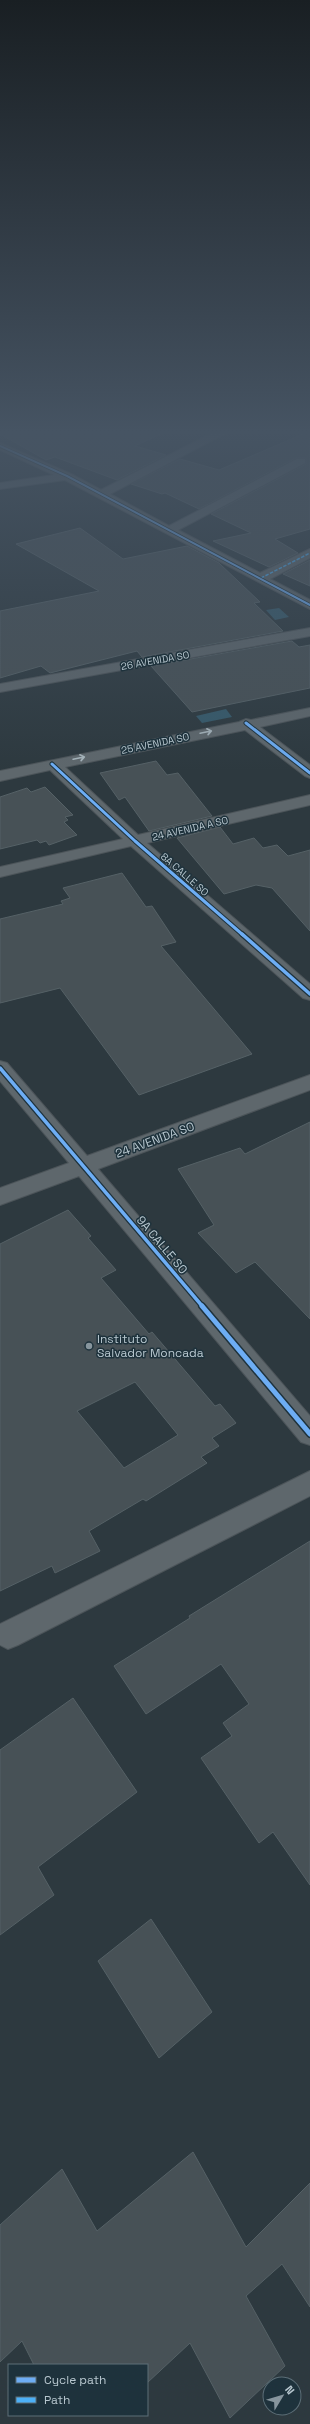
<svg xmlns="http://www.w3.org/2000/svg" width="310" height="2424" font-family="'Space Grotesk',sans-serif">
<style>
.water{fill:#365a6b}
.building{fill:#475156;stroke:#556166;fill-rule:evenodd}
.lines{fill:none;stroke-linecap:round;stroke-linejoin:round}
.minor-casing{stroke:#4c5459;stroke-width:2}
.minor{fill:#5e676c;fill-rule:evenodd}
.quiet{stroke:#4cb0f7;stroke-width:1.5;stroke-dasharray:3.5 1.5;stroke-linecap:butt}
.cycleway-far3-casing{stroke:#1e323c;stroke-width:3.5}
.cycleway-far2-casing{stroke:#1e323c;stroke-width:5}
.cycleway-far1-casing{stroke:#1e323c;stroke-width:6}
.cycleway-casing{stroke:#1e323c;stroke-width:8}
.cycleway-far3{stroke:#6dadf4;stroke-width:2}
.cycleway-far2{stroke:#6dadf4;stroke-width:3}
.cycleway-far1{stroke:#6dadf4;stroke-width:3.5}
.cycleway{stroke:#6dadf4;stroke-width:5}
.oneway{stroke:#a6b4bb}
.poi-dot{fill:#87959d;stroke:#1e323c;stroke-width:1.5}
.labels{text-anchor:middle;stroke-width:3;stroke-linejoin:round;paint-order:stroke}
.far-street-label{font-size:10px;fill:#b8c7cf;stroke:#1e323c}
.street-label{font-size:12px;fill:#b8c7cf;stroke:#1e323c}
.poi-label{font-size:12px;fill:#b8c7cf;stroke:#1e323c;text-anchor:start}
</style>
<rect width="100%" height="100%" fill="#2d393f"/>
<!-- water -->
<path class="water" d="M279,608L289,617L275,620L266,610Z
M226,709L232,717L202,723L196,716Z"/>
<!-- building -->
<path class="building" d="M0,431H167L135,446L166,455L117,480L55,457L46,460L0,434Z
M310,431V529L275,539L298,553L269,567L213,541L251,533L211,514L306,464V458H296L199,509L165,493L162,494L131,484L180,459L219,470Z
M80,528L123,559L187,546L219,563L260,602L254,603L283,631L142,657L137,651L50,673L41,666L0,678V611L99,591L16,544Z
M310,560V586L283,574Z
M292,641L299,647L310,645V688L192,712L151,666Z
M156,761L167,775L178,773L212,816L149,831L125,797L119,800L100,773Z
M45,787L73,815L65,817L68,820L64,822L77,835L49,845L46,841L40,843L37,840L0,849V797L27,788L31,792Z
M220,827L233,844L254,838L263,848L277,845L288,856L310,850V931L272,888L256,885L224,894L177,838Z
M122,873L146,907L152,906L176,942L161,946L252,1054L139,1095L60,988L0,1003V919L63,904L61,901L70,898L63,888Z
M310,1122V1319L255,1262L236,1273L198,1233L214,1225L178,1169L240,1148L245,1154Z
M68,1210L91,1236L88,1238L116,1270L101,1278L149,1334L152,1332L215,1406L220,1404L236,1423L212,1438L219,1446L201,1457L207,1463L146,1501L143,1499L89,1531L100,1551L55,1573L52,1566L0,1591V1244ZM135,1382L178,1435L124,1468L77,1411Z
M310,1541V1885L273,1832L259,1843L201,1758L232,1736L223,1723L249,1704L221,1664L146,1714L114,1666L190,1618L189,1616Z
M73,1698L137,1792L38,1867L54,1895L0,1935V1750Z
M151,1919L212,2012L159,2058L98,1961Z
M193,2152L246,2247L310,2183V2307L282,2264L246,2296L285,2366L230,2418L190,2343L147,2383V2365H34L22,2341L0,2362V2225L62,2169L97,2231Z"/>
<g class="lines">
<defs>
<path id="minor" d="M216,431L228,432L110,494L169,526L297,459H305V463L178,530L260,573L310,549V558L270,579L310,600V609L65,480L0,489V483L54,475L0,450V443L71,474L101,490Z
M310,628V636L0,692V684Z
M310,708V716L260,727L310,765V778L305,776L245,730L65,767L138,835L310,795V805L147,843L310,984V1000L303,998L131,846L0,877V867L123,839L50,770L0,781V771L239,722L246,719L251,720Z
M0,1061L7,1063L87,1156L310,1075V1090L98,1169L310,1416V1445L301,1442L79,1176L0,1205V1188L69,1163L0,1081Z
M310,1471V1496L18,1645L8,1649L0,1645V1624Z"/>
</defs>
<!-- minor casing -->
<use href="#minor" class="minor-casing"/>
<!-- minor -->
<use href="#minor" class="minor"/>
<!-- quiet -->
<path class="quiet" d="M261,578L310,553"/>
<defs>
<path id="cycleway-far3" d="M0,446L67,476L310,605"/>
<path id="cycleway-far2" d="M246,723L310,773
M52,764L135,841L243,935"/>
<path id="cycleway-far1" d="M242,934L310,994
M0,1068L203,1307"/>
<path id="cycleway" d="M202,1306L310,1434"/>
</defs>
<!-- cycleway-far3 casing -->
<use href="#cycleway-far3" class="cycleway-far3-casing"/>
<!-- cycleway-far2 casing -->
<use href="#cycleway-far2" class="cycleway-far2-casing"/>
<!-- cycleway-far1 casing -->
<use href="#cycleway-far1" class="cycleway-far1-casing"/>
<!-- cycleway casing -->
<use href="#cycleway" class="cycleway-casing"/>
<!-- cycleway-far3 -->
<use href="#cycleway-far3" class="cycleway-far3"/>
<!-- cycleway-far2 -->
<use href="#cycleway-far2" class="cycleway-far2"/>
<!-- cycleway-far1 -->
<use href="#cycleway-far1" class="cycleway-far1"/>
<!-- cycleway -->
<use href="#cycleway" class="cycleway"/>
</g>
<!-- one-way arrows -->
<defs><path id="oneway-shaft" d="M-6 0H5M1.5-3L5.5 0L1.5 3" fill="none" stroke-width="1.6" stroke-linecap="round" stroke-linejoin="round"/></defs>
<g class="oneway">
<use href="#oneway-shaft" transform="translate(206 732) rotate(-12)"/>
<use href="#oneway-shaft" transform="translate(79 758) rotate(-12)"/>
</g>
<!-- sky -->
<linearGradient id="sky" x2="0" y2="1"><stop stop-color="#191f23"/><stop offset="0.56" stop-color="#465463"/><stop offset="1" stop-color="#465463" stop-opacity="0"/></linearGradient>
<rect width="310" height="771" fill="url(#sky)"/>
<!-- markers -->
<circle class="poi-dot" cx="89" cy="1346" r="4"/>
<g class="labels">
<!-- far-street labels -->
<g class="far-street-label">
<text transform="translate(155 660) rotate(-10)" y="4">26 AVENIDA SO</text>
<text transform="translate(155 743) rotate(-12)" y="4">25 AVENIDA SO</text>
<text transform="translate(190 828) rotate(-13)" y="4">24 AVENIDA A SO</text>
<text transform="translate(185 874) rotate(41)" y="4">8A CALLE SO</text>
</g>
<!-- street labels -->
<g class="street-label">
<text transform="translate(155 1140) rotate(-20)" y="4">24 AVENIDA SO</text>
<text transform="translate(162 1245) rotate(50)" y="4">9A CALLE SO</text>
</g>
<!-- poi labels -->
<g class="poi-label">
<text x="97" y="1343">Instituto<tspan x="97" dy="14">Salvador Moncada</tspan></text>
</g>
</g>
<!-- legend -->
<rect x="8" y="2364" width="140" height="52" fill="#1e323c" stroke="#5c6e77"/>
<rect x="16" y="2377" width="20" height="6" fill="#6dadf4" stroke="#5c6e77"/>
<text x="44" y="2384" font-size="12" fill="#b8c7cf">Cycle path</text>
<rect x="16" y="2397" width="20" height="6" fill="#4cb0f7" stroke="#5c6e77"/>
<text x="44" y="2404" font-size="12" fill="#b8c7cf">Path</text>
<!-- north arrow -->
<g transform="translate(282 2396) rotate(52)"><circle r="19" fill="#1e323c" stroke="#5c6e77"/>
<path d="M0-3L7 15L0 10L-7 15Z" fill="#87959d"/>
<text y="-6" font-size="11" font-weight="bold" text-anchor="middle" fill="#b8c7cf">N</text>
</g>
</svg>
